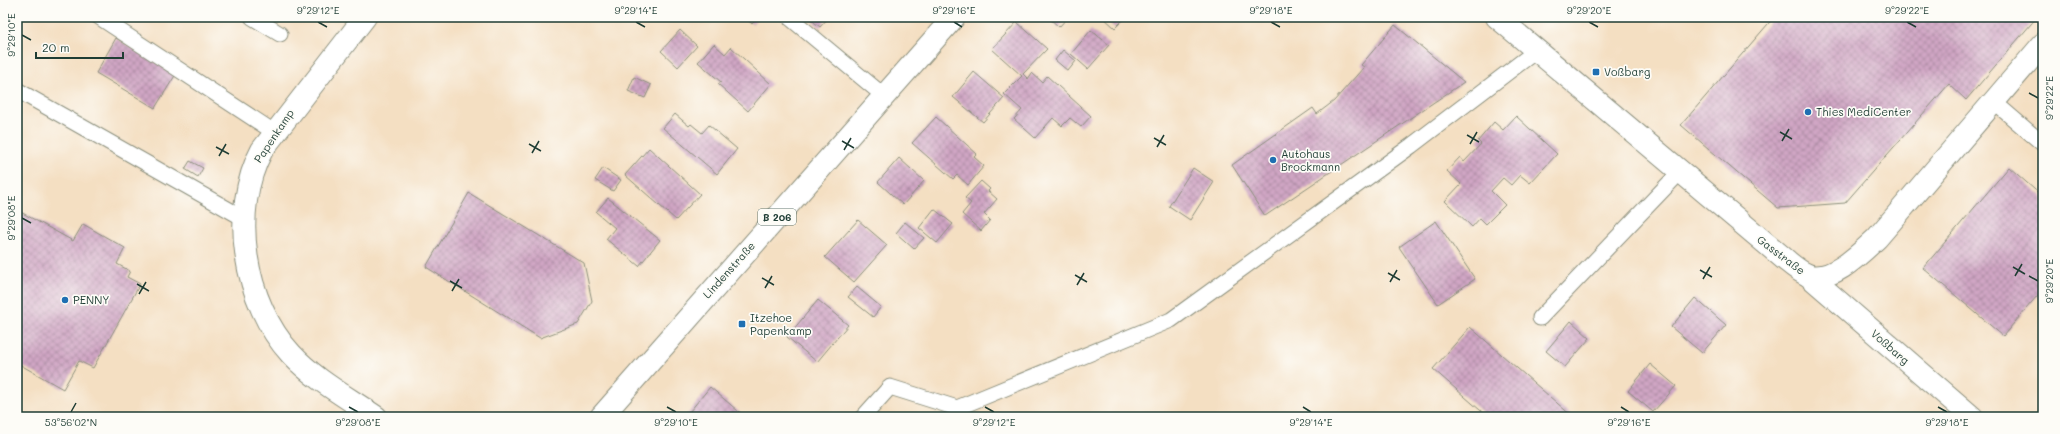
<svg xmlns="http://www.w3.org/2000/svg" width="2060" height="434" font-family="Mali,sans-serif">
<style>
.building{fill:url(#building-cross-hatch)}
.lines{fill:none;stroke-linecap:round;stroke-linejoin:round}
.lane-casing{stroke:#8a8e7b;stroke-width:17}
.street-casing{stroke:#8a8e7b;stroke-width:24}
.secondary-casing{stroke:#8a8e7b;stroke-width:24}
.primary-casing{stroke:#8a8e7b;stroke-width:24}
.lane{stroke:#fff;stroke-width:15}
.street{stroke:#fff;stroke-width:22}
.secondary{stroke:#fff;stroke-width:22}
.primary{stroke:#fff;stroke-width:22}
.ticks{fill:none;stroke:#1f3d34;stroke-width:1.5}
.poi-dot{fill:#1f6fb2;stroke:#fdfcf7;stroke-width:1.5}
.labels{text-anchor:middle;stroke-width:3.5;stroke-linejoin:round;paint-order:stroke}
.shield{fill:#fdfcf7;stroke:#62766e;stroke-width:1}
.shield-label{font-size:10px;font-weight:bold;fill:#1f3d34}
.poi-label{font-size:11px;fill:#1f3d34;stroke:#fdfcf7;text-anchor:start}
.street-label{font-size:11px;fill:#1f3d34;stroke:#fdfcf7}
.neatline{fill:none;stroke:#1f3d34;stroke-width:1.5}
.ticks-label{font-size:10px;text-anchor:middle;fill:#1f3d34}
</style>
<defs>
<pattern id="building-cross-hatch" width="8" height="8" patternUnits="userSpaceOnUse"><rect width="8" height="8" fill="#d0a6c4"/><path d="M0 0l8 8M0 8l8-8" fill="none" stroke="#a888a0"/></pattern>
</defs>
<rect width="100%" height="100%" fill="#fdfcf7"/>
<filter id="ink" filterUnits="userSpaceOnUse"><feTurbulence type="fractalNoise" baseFrequency=".025" numOctaves="2"/><feDisplacementMap in="SourceGraphic" scale="8" xChannelSelector="R" yChannelSelector="G"/><feConvolveMatrix kernelMatrix="1 2 1 2 8 2 1 2 1" color-interpolation-filters="sRGB"/></filter>
<filter id="wash" filterUnits="userSpaceOnUse"><feTurbulence type="fractalNoise" baseFrequency=".012" numOctaves="4" result="noise"/><feDisplacementMap in="SourceGraphic" scale="16" xChannelSelector="R" yChannelSelector="G"/><feGaussianBlur stdDeviation="0.9" result="paint"/><feColorMatrix in="noise" values="0 0 0 0 0 0 0 0 0 0 0 0 0 0 0 0 0 1.4 0 .05"/><feComposite in="paint" operator="in"/></filter>
<g filter="url(#wash)">
<rect width="100%" height="100%" fill="#f4dfc2"/>
<g id="blocks">
<!-- building -->
<path class="building" d="M744,17H758L752,24Z
M808,17H829L820,27Z
M1048,17H1068L1059,27Z
M1103,17H1122L1124,19L1115,28Z
M1774,17H2037L1966,100L1949,84L1845,203L1778,208L1681,125Z
M1017,22L1047,49L1023,74L1028,79L1032,73L1042,82L1047,76L1091,116L1081,127L1070,118L1062,126L1053,118L1035,138L1014,119L1022,110L1004,94L1022,76L992,49Z
M1395,25L1464,82L1265,216L1232,165L1313,108L1317,114L1334,101L1364,67L1361,65Z
M680,30L697,46L678,67L661,51Z
M1091,30L1109,45L1088,69L1071,54Z
M116,38L176,74L155,108L96,73Z
M714,44L725,54L731,47L771,84L748,111L718,84L721,82L698,62Z
M1063,50L1076,61L1068,71L1055,60Z
M974,72L1004,98L983,122L953,97Z
M634,77L651,85L645,98L628,91Z
M675,114L689,126L691,124L702,133L709,125L737,149L717,174L663,128Z
M1516,116L1557,154L1530,183L1520,175L1511,185L1503,178L1491,191L1505,205L1486,224L1480,218L1472,227L1445,201L1461,184L1447,171L1460,157L1464,162L1481,144L1478,141L1494,122L1503,130Z
M936,117L977,154L974,157L984,166L968,185L957,175L953,179L912,143Z
M649,148L700,194L676,220L625,175Z
M899,158L924,181L903,205L878,182Z
M190,161L203,168L198,177L185,169Z
M2009,167L2043,197V289L2003,336L1923,268Z
M603,168L621,180L613,191L595,180Z
M1193,168L1214,182L1190,220L1169,206Z
M981,181L990,189L988,191L997,199L984,214L990,220L981,231L962,214L971,203L965,198Z
M469,193L584,263L592,301L578,324L540,338L426,267Z
M608,198L660,240L639,266L606,239L615,228L596,212Z
M934,209L953,224L937,243L919,228Z
M17,210L73,241L83,224L125,248L117,264L130,271L127,277L140,284L93,368L79,361L63,389L17,363Z
M858,220L887,245L854,282L825,257Z
M1436,221L1475,279L1438,304L1399,247Z
M905,222L924,238L914,249L896,233Z
M857,287L881,307L873,317L848,297Z
M1695,298L1726,325L1702,353L1671,327Z
M818,300L848,325L817,362L787,337Z
M1571,321L1590,338L1565,367L1546,351Z
M1470,327L1573,417H1488L1433,369Z
M1650,364L1676,386L1653,412L1628,391Z
M710,387L745,417H685Z"/>
</g>
</g>
<g filter="url(#ink)">
<use href="#blocks" fill-opacity="0" stroke="#8a8e7b" stroke-width="1"/>
<g class="lines">
<defs>
<path id="lane" d="M99,17L274,132
M252,17L280,34
M789,17L884,96
M17,90L245,219
M1994,102L2043,144
M1540,318L1680,172
M863,417L890,387L957,408L1171,320L1411,146L1537,50"/>
<path id="street" d="M365,17L262,150C229,211 244,303 291,354C315,380 347,397 376,417
M1809,276L1972,417"/>
<path id="secondary" d="M1497,17L1787,261C1793,266 1800,272 1808,275C1831,284 1862,252 1877,238L2043,44"/>
<path id="primary" d="M601,417L954,17"/>
</defs>
<!-- lane casing -->
<use href="#lane" class="lane-casing"/>
<!-- street casing -->
<use href="#street" class="street-casing"/>
<!-- secondary casing -->
<use href="#secondary" class="secondary-casing"/>
<!-- primary casing -->
<use href="#primary" class="primary-casing"/>
<!-- lane -->
<use href="#lane" class="lane"/>
<!-- street -->
<use href="#street" class="street"/>
<!-- secondary -->
<use href="#secondary" class="secondary"/>
<!-- primary -->
<use href="#primary" class="primary"/>
</g>
</g>
<!-- ticks -->
<path class="ticks" d="M318,22L327,27M636,22L645,27M954,22L962,27M1271,22L1280,27M1589,22L1598,27M1907,22L1916,27M22,35L31,40M2029,93L2038,98M1780,132L1792,139M1467,135L1479,142M1154,138L1166,145M842,141L854,148M1782,141L1789,129M529,144L541,151M1470,144L1477,132M216,147L229,154M1157,147L1164,135M844,150L851,138M532,153L539,141M219,156L226,144M22,218L31,223M2013,267L2025,274M1700,270L1712,277M1388,273L1400,280M1075,275L1087,282M2015,276L2022,264M2029,276L2038,281M762,278L774,285M1703,279L1710,267M450,281L462,288M1390,282L1397,270M137,284L149,291M1077,285L1084,273M765,288L772,276M452,291L459,279M139,294L146,282M349,407L358,412M667,407L676,412M985,407L994,412M1303,407L1311,412M1621,407L1629,412M1938,407L1947,412M71,412L76,403"/>
<!-- markers -->
<g class="poi-dot">
<rect x="1592" y="68" width="8" height="8" rx="2"/>
<circle cx="1808" cy="112" r="4"/>
<circle cx="1273" cy="160" r="4"/>
<circle cx="65" cy="300" r="4"/>
<rect x="738" y="320" width="8" height="8" rx="2"/>
</g>
<g class="labels">
<!-- shield labels -->
<rect class="shield" x="758" y="209" width="38" height="16" rx="3"/>
<g class="shield-label">
<text x="777" y="221">B 206</text>
</g>
<!-- poi labels -->
<g class="poi-label">
<text x="1604" y="76">Voßbarg</text>
<text x="1816" y="116">Thies MediCenter</text>
<text x="1281" y="158">Autohaus<tspan x="1281" dy="13">Brockmann</tspan></text>
<text x="73" y="304">PENNY</text>
<text x="750" y="322">Itzehoe<tspan x="750" dy="13">Papenkamp</tspan></text>
</g>
<!-- street labels -->
<g class="street-label">
<text transform="translate(274 136) rotate(-56)" y="4">Papenkamp</text>
<text transform="translate(1781 255) rotate(37)" y="4">Gasstraße</text>
<text transform="translate(729 270) rotate(-48)" y="4">Lindenstraße</text>
<text transform="translate(1890 347) rotate(41)" y="4">Voßbarg</text>
</g>
</g>
<!-- margin -->
<rect width="2060" height="434" fill="none" stroke="#fdfcf7" stroke-width="44"/>
<!-- scale -->
<path d="M36 52v6h87v-6" fill="none" stroke="#1f3d34" stroke-width="2"/>
<text x="42" y="52" font-size="12" fill="#1f3d34" stroke="#fdfcf7" stroke-width="3" paint-order="stroke">20 m</text>
<rect x="22" y="22" width="2016" height="390" class="neatline"/>
<g class="ticks-label">
<text x="318" y="14">9°29'12"E</text>
<text x="636" y="14">9°29'14"E</text>
<text x="954" y="14">9°29'16"E</text>
<text x="1271" y="14">9°29'18"E</text>
<text x="1589" y="14">9°29'20"E</text>
<text x="1907" y="14">9°29'22"E</text>
<text transform="translate(11 35) rotate(-90)" y="4">9°29'10"E</text>
<text transform="translate(2049 98) rotate(-90)" y="4">9°29'22"E</text>
<text transform="translate(11 218) rotate(-90)" y="4">9°29'08"E</text>
<text transform="translate(2049 281) rotate(-90)" y="4">9°29'20"E</text>
<text x="71" y="426">53°56'02"N</text>
<text x="358" y="426">9°29'08"E</text>
<text x="676" y="426">9°29'10"E</text>
<text x="994" y="426">9°29'12"E</text>
<text x="1311" y="426">9°29'14"E</text>
<text x="1629" y="426">9°29'16"E</text>
<text x="1947" y="426">9°29'18"E</text>
</g>
</svg>
